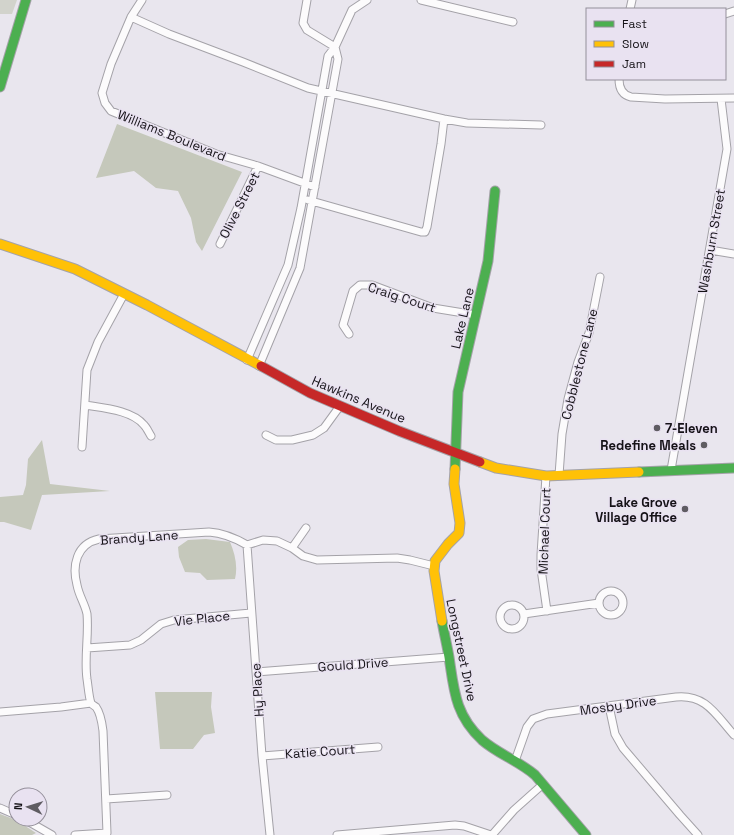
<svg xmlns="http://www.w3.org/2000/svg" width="734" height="835" font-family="'Space Grotesk',sans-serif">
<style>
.green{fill:#d2d3cc}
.forest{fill:#c5c8bb}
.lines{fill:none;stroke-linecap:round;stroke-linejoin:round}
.street-casing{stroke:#a4a2a8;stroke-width:9}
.fast-casing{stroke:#a4a2a8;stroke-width:11}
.slow-casing{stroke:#a4a2a8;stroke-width:11}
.jam-casing{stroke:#a4a2a8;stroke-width:11}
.street{stroke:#fcfbfc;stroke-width:7}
.fast{stroke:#4caf50;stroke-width:9}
.slow{stroke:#ffc107;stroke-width:9}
.jam{stroke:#c62828;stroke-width:9}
.poi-dot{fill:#5f5c62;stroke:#e9e2f1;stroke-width:1.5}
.labels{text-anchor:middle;stroke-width:3;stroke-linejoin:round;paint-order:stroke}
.street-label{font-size:13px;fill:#151217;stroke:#e9e2f1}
.poi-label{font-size:13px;font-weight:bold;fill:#151217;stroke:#e9e2f1;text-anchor:end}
</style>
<rect width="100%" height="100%" fill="#e9e6ee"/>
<!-- green -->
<path class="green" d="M0,0H17L12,14H0Z"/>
<!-- forest -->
<path class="forest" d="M117,124L242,172L202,251L196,242L191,218L178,191L156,188L134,171L96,178Z
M42,440L50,484L110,491L42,495L31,530L4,522H0V497L23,495L26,485L28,459Z
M206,539L230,542C235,554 238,566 235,579L207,580L200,573L185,572L179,557L178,547L188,540Z
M155,692H212L211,707L215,733L204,735L193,749H160Z
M0,814L16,820L36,833L32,835H0Z"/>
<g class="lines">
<defs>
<path id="street" d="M142,0L131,17L111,64L102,93L105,103L111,111L216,154L258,166L315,187
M307,0L303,23L307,30L335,47L352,10L367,0
M421,0L513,22
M630,9L632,0
M725,14L734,11
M131,17L169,34L243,62L308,88L444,119L467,123L541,125
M619,79C619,88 622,95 631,97L665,99L734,98
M308,200L421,232H425L427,227L441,144L444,119
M220,244L258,166
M710,250L734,254
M349,334L343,325L353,291L360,285H372L433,308L476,315
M247,360L288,265L301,208L328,56L335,47L338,59L300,268L259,366
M85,405C103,408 132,410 144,425C147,428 149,433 151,436
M266,435L276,440H292L313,435L324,428L340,406
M82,447L87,370L98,342L124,294
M671,470L727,149L721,99
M559,475L562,434L568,399L578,362L589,333L600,277
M546,476L541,555V569L547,611
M247,545L262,756L270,835
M247,545L263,540L277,541L292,548L303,556L317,560L397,558L410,560L434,566
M292,548L306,528
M599 603a12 12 0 1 1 24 0a12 12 0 1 1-24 0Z
M500 617a12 12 0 1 1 24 0a12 12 0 1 1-24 0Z
M524,614L599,603
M87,648L130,645L141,640L161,624L174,620L251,613
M256,672L449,657
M609,706L615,734L623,748L680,815L698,835
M0,712L61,707L91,703
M262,756L378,747
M515,761L527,727L533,719L547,714L676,697C706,694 716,715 734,735
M106,799L167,795
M0,808L16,815
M24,819L52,835
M75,835L107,833L103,731C102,723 101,714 96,707C95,706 92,705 91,703C89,698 88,685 87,679C84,658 89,636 87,614C85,604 79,596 77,585C72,566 76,544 99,539L209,532C224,533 235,538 247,545
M337,835L455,825L464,826L491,835
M492,835L514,810L542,785"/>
<path id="fast" d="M0,87L26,0
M455,469L458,392L488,261L495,191
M639,472L734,468
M442,621C444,633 447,645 449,657C454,690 455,715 482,740C498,754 519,761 535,775L586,835"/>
<path id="slow" d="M0,244L75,269L147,305L261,366
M480,462L496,468L546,476L639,472
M442,621L434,571L435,561L448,544L459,533L460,523L454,484L455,469"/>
<path id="jam" d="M261,366L310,393L399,431L480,462"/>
</defs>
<!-- street casing -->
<use href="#street" class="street-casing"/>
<!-- fast casing -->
<use href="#fast" class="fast-casing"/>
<!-- slow casing -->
<use href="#slow" class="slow-casing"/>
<!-- jam casing -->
<use href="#jam" class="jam-casing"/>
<!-- street -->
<use href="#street" class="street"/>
<!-- fast -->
<use href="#fast" class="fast"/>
<!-- slow -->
<use href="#slow" class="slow"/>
<!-- jam -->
<use href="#jam" class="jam"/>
</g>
<!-- markers -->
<g class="poi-dot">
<circle cx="657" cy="428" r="4"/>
<circle cx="704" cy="445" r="4"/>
<circle cx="685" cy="509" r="4"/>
</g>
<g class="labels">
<!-- street labels -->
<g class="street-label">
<text transform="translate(172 135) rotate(22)" y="5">Williams Boulevard</text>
<text transform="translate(239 205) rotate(-63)" y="5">Olive Street</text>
<text transform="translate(711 241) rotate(-80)" y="5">Washburn Street</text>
<text transform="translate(402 297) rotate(18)" y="5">Craig Court</text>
<text transform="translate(462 318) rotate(-77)" y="5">Lake Lane</text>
<text transform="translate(579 364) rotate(-76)" y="5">Cobblestone Lane</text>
<text transform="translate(359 399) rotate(23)" y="5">Hawkins Avenue</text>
<text transform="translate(544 531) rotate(-88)" y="5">Michael Court</text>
<text transform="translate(139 537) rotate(-4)" y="5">Brandy Lane</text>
<text transform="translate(202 618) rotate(-6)" y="5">Vie Place</text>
<text transform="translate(462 650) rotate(78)" y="5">Longstreet Drive</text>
<text transform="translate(353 664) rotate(-4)" y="5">Gould Drive</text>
<text transform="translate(257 690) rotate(-94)" y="5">Hy Place</text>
<text transform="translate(618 705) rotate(-8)" y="5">Mosby Drive</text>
<text transform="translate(320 751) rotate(-4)" y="5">Katie Court</text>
</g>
<!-- poi labels -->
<g class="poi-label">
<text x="665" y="433" text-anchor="start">7-Eleven</text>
<text x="696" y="450">Redefine Meals</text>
<text x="677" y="507">Lake Grove<tspan x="677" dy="15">Village Office</tspan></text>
</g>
</g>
<!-- legend -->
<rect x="586" y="8" width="140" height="72" fill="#e9e2f1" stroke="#948f9a"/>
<rect x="594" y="21" width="20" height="6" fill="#4caf50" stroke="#948f9a"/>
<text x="622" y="28" font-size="12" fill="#151217">Fast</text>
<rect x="594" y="41" width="20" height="6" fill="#ffc107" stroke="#948f9a"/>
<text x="622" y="48" font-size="12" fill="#151217">Slow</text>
<rect x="594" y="61" width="20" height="6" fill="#c62828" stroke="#948f9a"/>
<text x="622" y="68" font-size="12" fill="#151217">Jam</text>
<!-- north arrow -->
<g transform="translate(28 807) rotate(274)"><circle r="19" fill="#e9e2f1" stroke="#948f9a"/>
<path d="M0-3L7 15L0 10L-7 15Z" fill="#5f5c62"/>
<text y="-6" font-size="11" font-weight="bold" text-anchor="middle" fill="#151217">N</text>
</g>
</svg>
